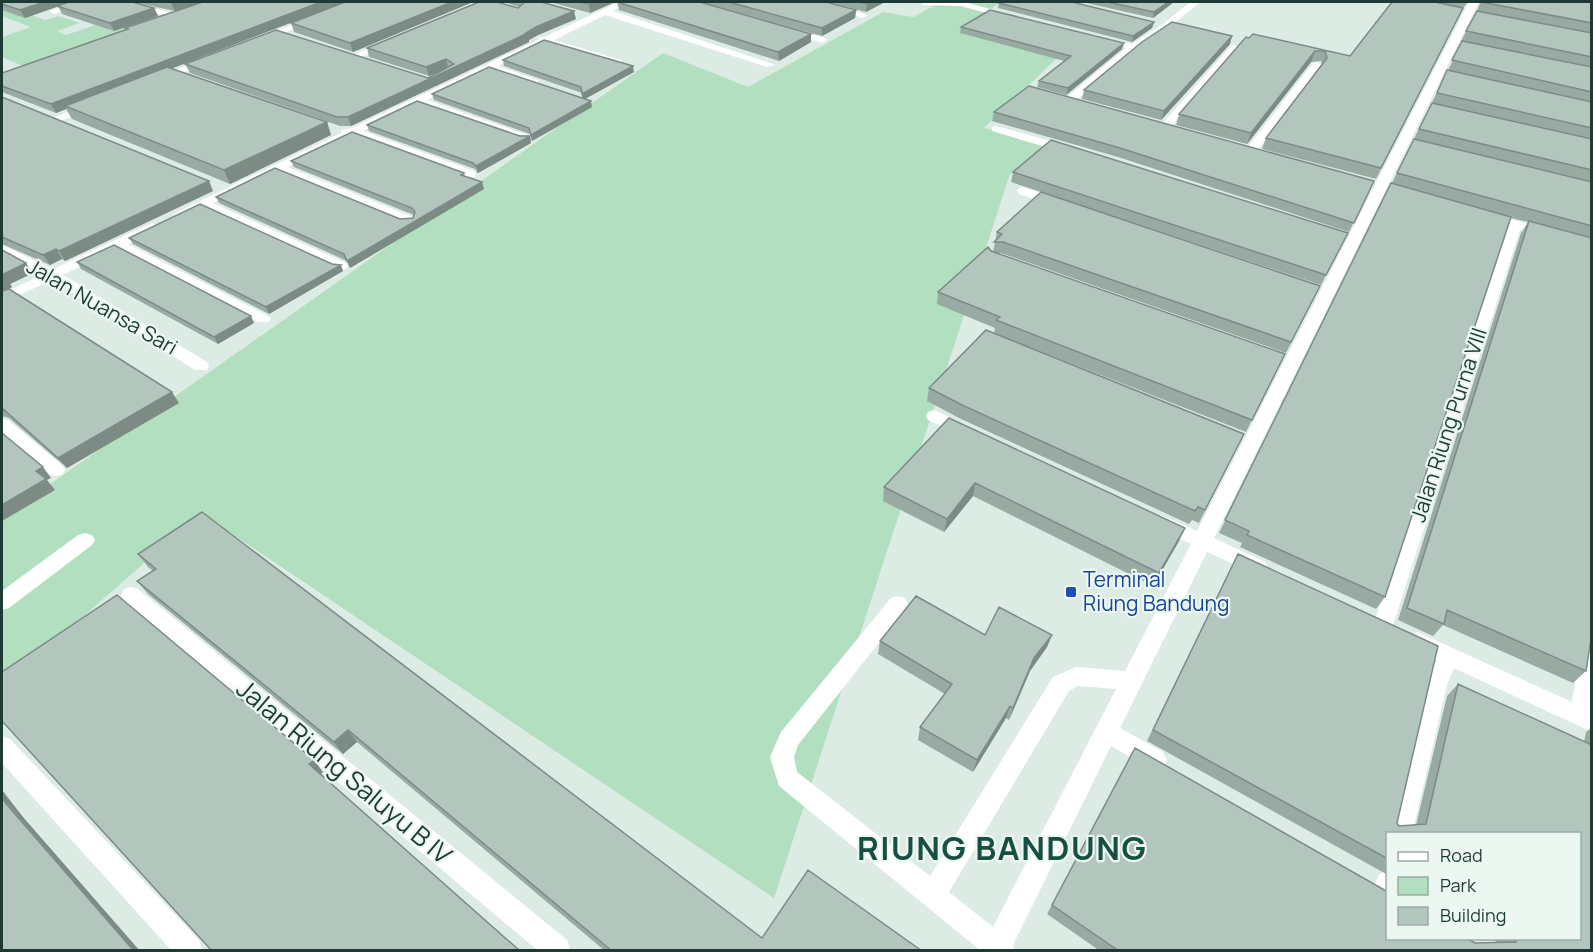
<svg xmlns="http://www.w3.org/2000/svg" width="1593" height="952" font-family="Manrope,sans-serif">
<style>
.green{fill:#b2dfc0}
.lines{fill:none;stroke-linecap:round;stroke-linejoin:round}
.street{fill:#fff;fill-rule:evenodd}
.wall{fill:#99aaa3}
.shaded-wall{fill:#7d8b85}
.building{fill:#b2c6be;stroke:#7d8b85;stroke-width:1.5}
.transit-dot{fill:#1a4fb4;stroke:#edf7f2;stroke-width:2}
.labels{text-anchor:middle;stroke-width:4.5;stroke-linejoin:round;paint-order:stroke}
.street-label{font-size:21px;fill:#1d3b34;stroke:#edf7f2}
.transit-label{font-size:21px;fill:#164399;stroke:#edf7f2;text-anchor:start}
.near-street-label{font-size:26px;fill:#1d3b34;stroke:#edf7f2}
.near-district-label{font-size:33px;font-weight:bold;letter-spacing:1.5px;fill:#174f43;stroke:#edf7f2}
</style>
<rect width="100%" height="100%" fill="#ddebe5"/>
<!-- green -->
<path class="green" d="M941,2H1001L961,29L1058,57L984,128L1048,147L1010,174L774,898L201,513L2,688V518L663,53L748,87L883,12L913,17Z
M9,7L45,20L58,16L80,23L57,31L66,35L140,10L162,18L23,66L2,57V37L31,27L2,16V9Z"/>
<g class="lines">
<!-- street -->
<path class="street" d="M76,2H89L54,14L49,11Z
M123,2H136L179,16L171,18Z
M350,2H362L261,42L253,40Z
M619,2H630L613,11L776,65L767,67L605,15L554,40L621,60V64H613L546,43L498,66L538,80V84H530L490,70L427,100L530,136V140H522L419,105L363,131L474,171L476,174L474,177H466L353,136L288,167L413,217L415,220L413,223H403L278,172L213,203L346,263L348,266L346,269L341,270L203,208L180,218L173,214L341,133L342,130L352,128L538,40L539,37H544Z
M808,2H822L868,15L863,18Z
M919,2H965L1015,16L1010,19L960,6L924,5Z
M1190,2H1200L1169,28L1138,49L1074,102H1066V98L1126,48L1098,41V37L1132,44L1163,24Z
M1469,2H1479L1214,538L1265,562L1268,567L1265,572L1258,575L1207,552L1120,728L1163,752L1167,760L1163,768L1155,771L1111,746L1013,945L1014,950H980L779,786L770,757L781,732L891,598L898,596L905,598L908,604L905,610L798,745L794,757L797,772L930,876L1053,677L1076,667L1125,671L1191,544L1154,527L1152,522L1154,517L1161,515L1197,531ZM1078,686L1116,689L993,927L949,892L1069,691Z
M787,27L825,38L827,40L822,43L784,32V28Z
M386,40L394,42L358,59L349,57Z
M1232,45L1241,47L1169,129H1161V125Z
M206,57L215,59L162,82L158,83L153,80Z
M1317,62L1322,65L1255,154H1247V148L1313,63Z
M93,102L99,105L97,107L60,121H52L50,119Z
M996,126L1073,147L1075,150L1069,154L992,131V127Z
M1023,187L1063,200L1064,203L1058,207L1019,194L1017,191L1019,188Z
M1485,212L1592,242V250L1520,230L1393,625L1390,631L1383,634L1376,631L1373,625L1508,226L1480,219L1478,216Z
M152,223L159,227L157,230L128,244L268,316L271,319L268,322H258L117,249L63,275L207,362L209,366L207,370H195L52,280L2,303V294L41,275L2,254V245L53,269Z
M934,410L973,428L976,432L973,436L967,438L928,420L926,416L928,412Z
M2,418L8,420L62,465L65,470L62,475L56,476L50,475L2,433Z
M85,533L92,535L95,540L92,545L9,608L2,610V591L78,535Z
M131,587L138,589L567,940L570,950H537L124,601L121,595L124,589Z
M1417,632L1572,702L1581,644L1585,638L1592,635V732L1454,668L1447,685L1412,834H1388L1425,685L1437,660L1410,647L1406,641L1410,635Z
M2,736L10,739L199,940L202,950H171L2,763Z
M1388,870V904L1385,905L1376,901L1372,892L1379,874Z"/>
</g>
<!-- wall -->
<path class="wall" d="M2,2L154,8L158,16L114,31L62,14L58,6L25,18L2,10Z
M132,2H345L171,69L327,122L331,135L230,184L72,119L66,109L56,113L2,92V73L126,30L125,28L175,11Z
M345,2H473L353,52L294,32L291,23Z
M504,2H541L576,19L538,35L529,40V42L351,126H340L190,73L185,64L428,78L442,70L429,76L369,57L367,48L519,7Z
M550,2H615L590,13Z
M617,2L811,42L779,61L619,10Z
M701,2H826L856,10L855,18L822,36Z
M829,2H885L866,12Z
M1082,2H1174L1153,18Z
M1436,2H1468L1463,8L1376,179L1262,149L1266,138L1322,65L1321,61L1311,62L1247,144L1176,125L1179,114L1253,34L1350,56L1436,2L1455,6Z
M1479,2H1592V634L1586,671L1573,683L1443,625L1433,636L1398,620L1521,233L1528,222L1511,218L1385,597L1376,609L1240,547L1242,543L1219,533L1385,195L1392,183L1462,42L1461,41L1477,11L1480,3Z
M999,3L1154,22L1152,28L1132,42L998,8Z
M961,27L1122,49L1066,95L1037,87L1039,81L1064,61L960,33Z
M1230,44L1161,120L1082,99L1084,90Z
M503,60L634,72L585,99L592,107L532,141L530,134L434,100L432,94L582,98V93L504,66Z
M2,97L213,191L65,261L62,259L50,265L2,244Z
M994,112L1374,181L1349,232L1118,157L992,121Z
M367,125L530,136L531,143L478,173L475,169L369,131Z
M291,161L464,173L465,176L484,189L350,268L347,261L219,203L216,197L400,219L413,218L414,215L294,167Z
M1013,172L1348,233L1321,285L1011,182Z
M997,232L1320,286L1286,353L1001,253H996L1285,354L1246,432L994,333L995,328L937,304L938,292L991,251L993,252Z
M129,238L343,271L269,314L133,244Z
M2,250L33,273L10,284L12,287L8,289L179,403L67,468L9,418L2,416Z
M77,262L254,323L218,344L81,269Z
M929,388L1244,434L1199,523L1192,520L1189,524L959,418L927,401Z
M949,418L1179,541L1153,586L973,496L944,532L883,501L884,487Z
M138,554L762,938L922,951H605L357,742L343,754L148,594L137,581L153,571L148,567Z
M1238,554L1399,826L1416,825L1447,696L1458,684L1584,742L1586,732L1592,727V951H1100L1047,914L1135,748L1475,943L1496,942L1494,939H1580L1388,834V875L1147,741Z
M985,635H1052L1047,647L1030,671L1009,720L1006,718L973,772L918,740L920,727L945,694L878,654L880,641Z"/>
<!-- shaded-wall -->
<path class="shaded-wall" d="M44,2H71L25,18L20,10Z
M175,2H206L175,11L171,3Z
M321,2H345L68,108L65,106L66,109L56,113L51,104Z
M452,2H473L353,52L350,43Z
M595,2H615L590,13L589,4Z
M871,2H885L866,12L867,4Z
M1168,2H1174L1153,18L1154,12Z
M154,8L158,16L114,31L110,23Z
M856,10L855,18L822,36V28Z
M574,11L576,19L538,35L529,40V42L351,126L348,117L536,27Z
M1154,22L1152,28L1132,42L1133,36Z
M811,34V42L779,61L778,52Z
M1232,36L1230,44L1161,120L1164,111Z
M1124,43L1122,49L1066,95L1068,88Z
M1315,51L1311,62L1247,144L1251,133Z
M446,59L448,68L429,76L426,67Z
M633,66L634,72L583,100L582,94Z
M591,101L592,107L532,141L531,135Z
M327,122L331,135L230,184L224,170Z
M530,136L531,143L478,173L476,166Z
M209,181L213,191L65,261L59,251Z
M482,182L484,189L350,268L347,261Z
M56,249L62,259L50,265L43,255Z
M26,263L33,273L10,284L12,287L2,293V275Z
M341,265L343,271L269,314L266,307Z
M251,316L254,323L218,344L214,337Z
M172,392L179,403L67,468L58,458Z
M43,467L51,478L47,480L55,490L2,521V505L36,471Z
M975,483L973,496L944,532L947,519Z
M1185,528L1179,541L1153,586L1159,573Z
M1052,635L1047,647L1030,671L1009,720L1013,708L1034,658Z
M1010,706L1006,718L973,772L977,760Z
M348,730L357,742L343,754L334,742Z
M314,760L323,772L319,776L309,764Z
M2,790L23,817L140,951H134L2,798Z"/>
<!-- building -->
<path class="building" d="M2,2H44L20,10L2,4Z
M69,2H132L154,8L110,23L57,6Z
M203,2H321L51,104L2,86V73L128,29L125,28Z
M345,2H452L350,43L291,23Z
M479,2H497L518,8L525,2H524H541L574,11L536,27L526,33H528L348,117H337L185,64L276,30L428,78L454,64L446,59L426,67L367,48Z
M578,2H595L589,4Z
M617,2H700L811,34L778,52Z
M729,2H826L856,10L822,28Z
M858,2H871L867,4Z
M1001,2H1072L1154,22L1133,36L999,3Z
M1107,2H1168L1154,12Z
M1392,2H1435L1463,8L1381,168L1266,138L1327,58L1325,51H1315L1251,133L1179,114L1246,37L1249,38L1253,34L1350,56Z
M1481,2H1592V23Z
M990,10L1124,43L1068,88L1039,81L1071,56L961,27Z
M1477,11L1592,33V57L1466,31Z
M1172,22L1232,36L1164,111L1084,90L1142,42Z
M544,40L633,66L582,94L581,87L503,60Z
M1462,41L1592,67V92L1452,60Z
M167,67L327,122L224,170L65,106Z
M489,67L591,101L531,135L529,128L432,94Z
M1447,70L1592,102V128L1437,93Z
M1029,86L1374,181L1354,223L1120,148L994,112Z
M2,97L209,181L59,251L56,249L43,255L2,237Z
M417,101L520,136H530L476,166L473,163L367,125Z
M1432,103L1592,139V170L1419,129Z
M352,132L464,173L461,175L482,182L347,261L344,254L216,197L275,168L400,219L413,218L415,212L412,208L291,161Z
M1414,139L1592,182V226L1397,173Z
M1051,140L1348,233L1326,275L1013,172Z
M1391,183L1511,217L1385,597L1247,535L1249,531L1225,520Z
M1041,192L1320,286L1291,342L1003,242H994L1002,234L997,232Z
M200,204L332,264L341,265L266,307L129,238Z
M1529,221L1592,238V633L1586,671L1447,610L1444,624L1407,608Z
M114,245L251,316L214,337L77,262Z
M988,247L991,251L1285,354L1252,420L996,320L1000,317L938,292Z
M2,250L26,263L2,275Z
M9,289L172,392L58,458L2,408V291Z
M986,330L1244,434L1205,510L1198,507L1195,511L962,405L929,388Z
M949,418L1185,528L1159,573L975,483L947,519L884,487Z
M2,433L43,467L36,471L46,479L2,505Z
M202,512L762,938L808,870L922,951H612L348,730L334,742L137,581L156,569L138,554Z
M1238,554L1438,646L1397,823L1399,826L1426,824L1458,684L1592,745V951H1119L1052,905L1135,748L1388,892V939H1468L1475,943L1516,942L1514,939H1580V834H1388V859L1153,730Z
M117,595L314,760L309,764L520,951H212L2,721V672Z
M916,596L985,635L999,607L1052,635L1034,658L1013,708L1010,706L977,760L920,727L952,684L880,641Z
M2,798L8,806L134,951H2Z"/>
<!-- markers -->
<rect class="transit-dot" x="1065" y="586" width="12" height="12" rx="3"/>
<g class="labels">
<!-- street labels -->
<g class="street-label">
<text transform="translate(102 307) rotate(30)" y="7">Jalan Nuansa Sari</text>
<text transform="translate(1449 425) rotate(-72)" y="7">Jalan Riung Purna VIII</text>
</g>
<!-- transit labels -->
<g class="transit-label">
<text x="1083" y="587">Terminal<tspan x="1083" dy="24">Riung Bandung</tspan></text>
</g>
<!-- near-street labels -->
<g class="near-street-label">
<text transform="translate(344 772) rotate(40)" y="9">Jalan Riung Saluyu B IV</text>
</g>
<!-- near-district labels -->
<g class="near-district-label">
<text x="1002" y="860">RIUNG BANDUNG</text>
</g>
</g>
<!-- border -->
<rect width="1593" height="952" fill="none" stroke="#1d3b34" stroke-width="6"/>
<!-- legend -->
<rect x="1386" y="832" width="195" height="108" fill="#edf7f2" stroke="#9aaca6" stroke-width="1.5"/>
<rect x="1398" y="852" width="30" height="9" fill="#ffffff" stroke="#9aaca6" stroke-width="1.5"/>
<text x="1440" y="862" font-size="18" fill="#1d3b34">Road</text>
<rect x="1398" y="877" width="30" height="18" fill="#b2dfc0" stroke="#9aaca6" stroke-width="1.5"/>
<text x="1440" y="892" font-size="18" fill="#1d3b34">Park</text>
<rect x="1398" y="907" width="30" height="18" fill="#b2c6be" stroke="#9aaca6" stroke-width="1.5"/>
<text x="1440" y="922" font-size="18" fill="#1d3b34">Building</text>
</svg>
